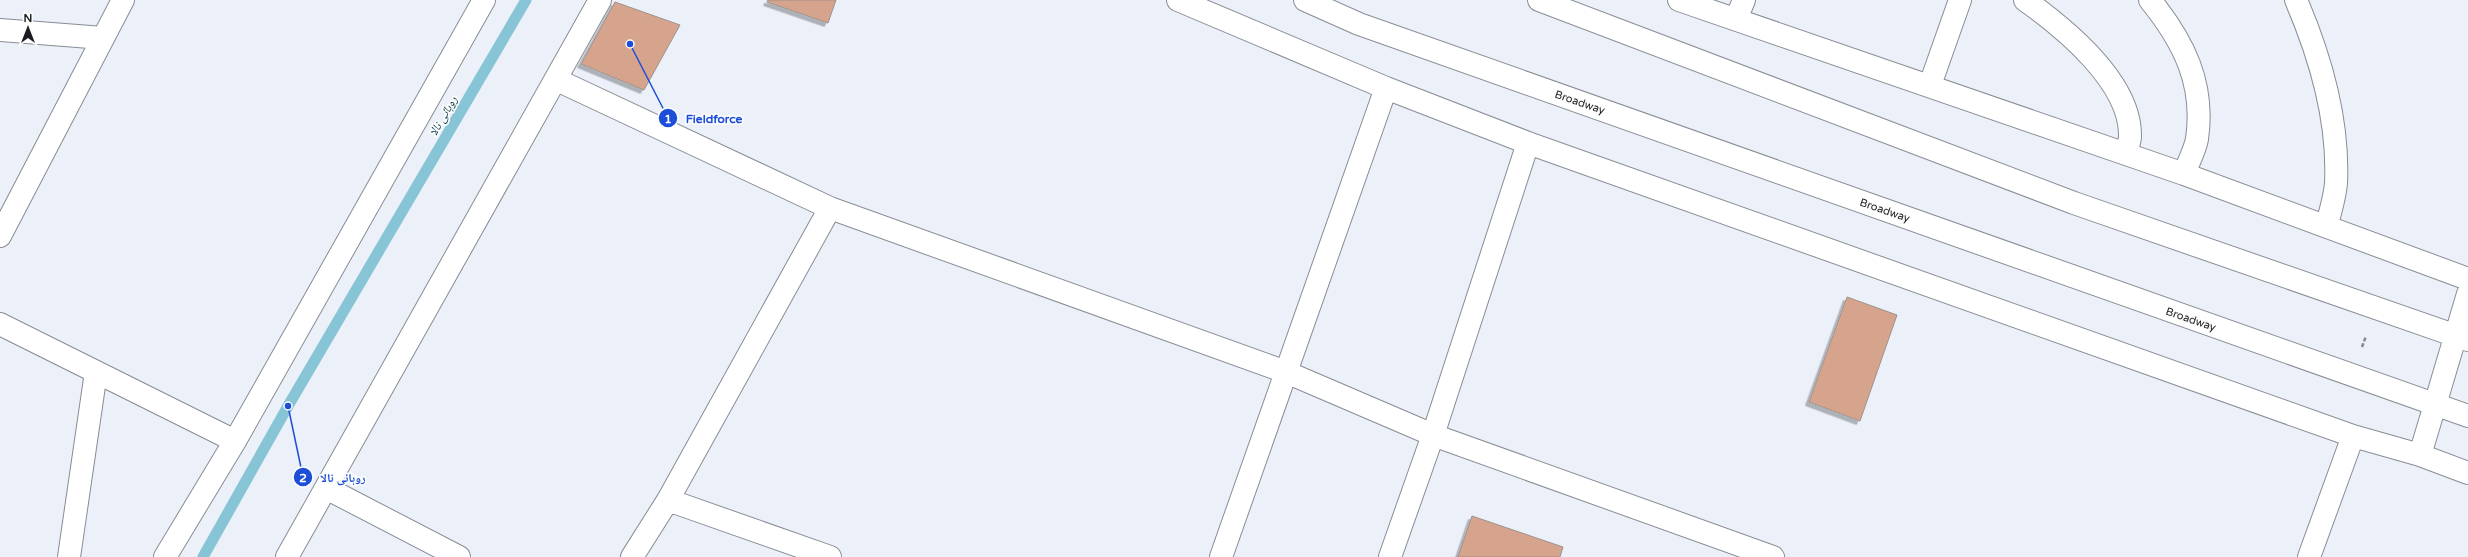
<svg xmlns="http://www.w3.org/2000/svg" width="2468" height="557" font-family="'Varela Round','Noto Naskh Arabic',sans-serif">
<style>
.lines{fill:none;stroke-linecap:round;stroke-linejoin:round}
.stream{stroke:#86c4d6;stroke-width:11}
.building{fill:#d6a48d;stroke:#9c928d;filter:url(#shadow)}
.minor-casing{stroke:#888d95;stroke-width:24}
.major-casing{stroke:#888d95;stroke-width:24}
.path{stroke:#84888e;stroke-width:2.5;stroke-dasharray:4 2;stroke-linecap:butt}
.minor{stroke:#fff;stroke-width:22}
.major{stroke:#fff;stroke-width:22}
.labels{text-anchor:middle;stroke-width:3.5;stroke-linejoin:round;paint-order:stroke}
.street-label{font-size:11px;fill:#1a1c1f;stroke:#fdfdfd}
.water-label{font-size:12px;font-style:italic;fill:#003a47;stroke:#fdfdfd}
.leader{fill:none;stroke:#1d4ed8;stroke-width:1.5}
.callout-dot{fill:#1d4ed8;stroke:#fdfdfd;stroke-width:1.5}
.mark-label{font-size:12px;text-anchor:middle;font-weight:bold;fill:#fff}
.callout-label{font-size:12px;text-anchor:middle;font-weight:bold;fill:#1d4ed8;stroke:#fdfdfd;stroke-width:3.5;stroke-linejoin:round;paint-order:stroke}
</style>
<defs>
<filter id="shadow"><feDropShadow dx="-3.5" dy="3.5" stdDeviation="0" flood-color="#0004"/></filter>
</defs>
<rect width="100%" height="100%" fill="#ebf0f9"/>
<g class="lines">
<!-- stream -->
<path class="stream" d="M203,557L288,406L526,0"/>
</g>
<!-- building -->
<path class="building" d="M768,0H836L828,23L767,2Z
M615,2L680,25L644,90L581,64Z
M1847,297L1897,315L1860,421L1809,402Z
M1472,516L1563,547L1560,557H1458Z"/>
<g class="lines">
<defs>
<path id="minor" d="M1178,0L1386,88L1528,143L2353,436L2420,455L2468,473
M1679,0L2184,174L2468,279
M2025,0C2064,28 2131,82 2130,136C2130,142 2127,148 2126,154
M2150,0C2184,42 2205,84 2197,139C2195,150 2188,163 2184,174
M2296,0C2321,58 2339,120 2336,183C2335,197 2330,212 2327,225
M1736,19L1744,0
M0,30L103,38
M557,80L830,208L1286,372L1433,435L1773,557
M1930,85L1960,0
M0,236L123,0
M0,324L235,441
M2420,455L2468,294
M326,488L459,557
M668,500L830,557
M69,557L96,372
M165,557L235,441L484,0
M287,557L600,0
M632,557L668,500L830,208
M1221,557L1386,88
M1390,557L1433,435L1528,143
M2309,557L2353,436"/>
<path id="major" d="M1305,0L1359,24L2468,416
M1539,0L2074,203L2468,340"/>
</defs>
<!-- minor casing -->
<use href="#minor" class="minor-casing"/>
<!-- major casing -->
<use href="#major" class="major-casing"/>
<!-- path -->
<path class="path" d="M2362,347L2366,336"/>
<!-- minor -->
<use href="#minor" class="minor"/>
<!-- major -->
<use href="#major" class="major"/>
</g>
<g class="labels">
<!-- street labels -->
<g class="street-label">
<text transform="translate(1580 102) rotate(19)" y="4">Broadway</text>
<text transform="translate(1885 210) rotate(19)" y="4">Broadway</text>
<text transform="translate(2191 319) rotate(19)" y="4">Broadway</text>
</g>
<!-- water labels -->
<g class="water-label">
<text transform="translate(443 116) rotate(-60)" y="4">روہائی نالا</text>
</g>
</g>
<!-- callouts -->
<path class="leader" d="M630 44L668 118M288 406L303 477"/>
<g class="callout-dot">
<circle cx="630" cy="44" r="4"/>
<circle cx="288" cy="406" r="4"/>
<circle cx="668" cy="118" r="10"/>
<circle cx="303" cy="477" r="10"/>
</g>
<g class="mark-label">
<text x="668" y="123">1</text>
<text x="303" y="482">2</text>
</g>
<g class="callout-label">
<text x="714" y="123">Fieldforce</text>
<text x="343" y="482">روہائی نالا</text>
</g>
<!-- north arrow -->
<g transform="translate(28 28)" stroke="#fdfdfd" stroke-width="3" paint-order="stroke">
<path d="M0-3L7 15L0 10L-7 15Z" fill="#1a1c1f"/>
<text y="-6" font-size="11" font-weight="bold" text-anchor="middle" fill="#1a1c1f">N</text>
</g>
</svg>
